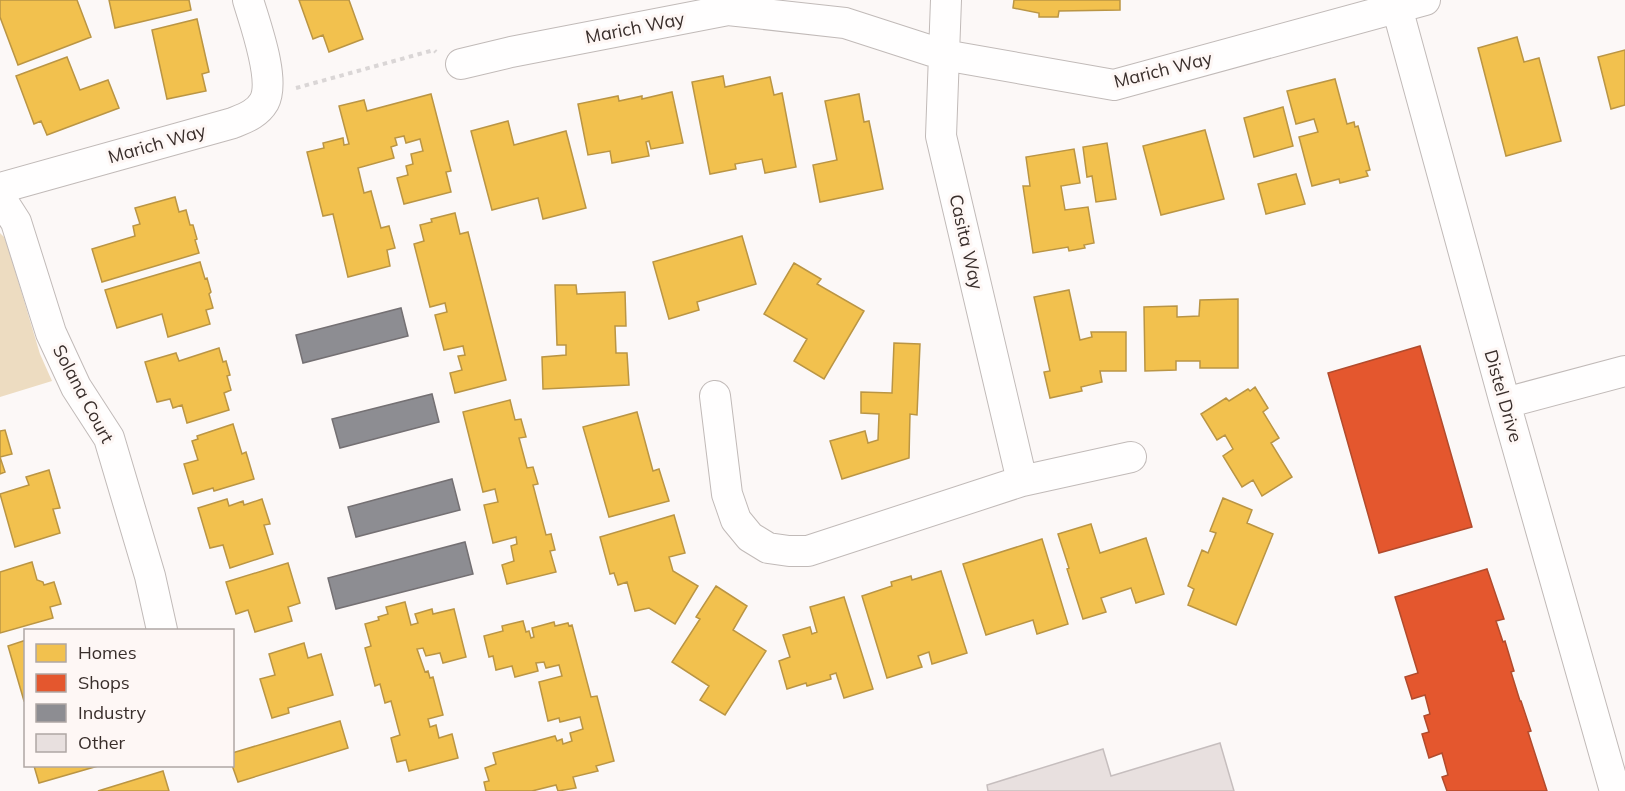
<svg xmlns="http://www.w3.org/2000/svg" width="1625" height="791" font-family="Mulish,sans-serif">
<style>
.green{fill:#eddcc1}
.homes{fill:#f2c14e;stroke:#ba9544;stroke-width:1.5}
.shops{fill:#e4572e;stroke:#b14b2d;stroke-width:1.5}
.industry{fill:#8d8d92;stroke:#747073;stroke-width:1.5}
.building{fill:#e8e0df;stroke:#c6bebe;stroke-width:1.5}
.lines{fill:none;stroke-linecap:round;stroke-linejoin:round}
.minor-casing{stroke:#c1bab8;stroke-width:32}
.path{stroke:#dad6d6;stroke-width:4;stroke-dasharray:4.5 4.5;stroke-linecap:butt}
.minor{stroke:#fffefe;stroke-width:30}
.labels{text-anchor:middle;stroke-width:6;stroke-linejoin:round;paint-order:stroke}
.street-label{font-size:18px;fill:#392e2b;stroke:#fef7f5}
</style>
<rect width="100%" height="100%" fill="#fcf8f7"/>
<!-- green -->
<path class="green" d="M0,233L4,237L8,247L40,354L52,381L0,397Z"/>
<!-- homes -->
<path class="homes" d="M0,0H77L91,37L18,65L0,17Z
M109,0H189L191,10L115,28Z
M299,0H349L363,39L329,52L323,35L313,39Z
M1014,0H1120V10L1059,11L1058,17H1039V13L1013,8Z
M197,19L209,72L202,74L206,91L167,99L152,30Z
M1517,37L1524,62L1539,58L1561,141L1506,156L1478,48Z
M1625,50V105L1611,109L1598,57Z
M67,57L80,90L108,80L119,108L47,135L41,121L34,124L16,76Z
M723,76L725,87L770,77L774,95L782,93L796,167L765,173L762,159L735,164L736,169L710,174L692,82Z
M1335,79L1347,124L1354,122L1355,127L1358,126L1370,170L1366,171L1368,176L1340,183L1339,179L1312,186L1299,137L1318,132L1314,119L1296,124L1287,91Z
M672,92L683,143L651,149L649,141L646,142L649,156L612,163L610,151L588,155L578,104L618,96L619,101L642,96V99Z
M431,94L451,171L446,172L451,192L404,204L397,178L408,175L406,166L413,164L411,154L423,151L420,139L406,143L404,136L395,138L397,145L391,147L394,158L358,168L364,193L371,191L381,228L389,226L395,248L387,250L390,266L348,277L333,214L323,216L307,152L324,148L323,143L343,138L344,145L349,144L339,106L364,100L367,111Z
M859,94L864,122L869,121L883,189L820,202L813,165L837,160L825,101Z
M1283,107L1293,146L1254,157L1244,118Z
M508,121L514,145L566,131L586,208L543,219L538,198L492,210L471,131Z
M1205,130L1224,199L1161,215L1143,146Z
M1107,143L1116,199L1096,202L1092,176L1087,177L1083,147Z
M1074,149L1080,183L1061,186L1065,210L1088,207L1094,243L1084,245L1085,248L1069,251L1068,247L1033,253L1023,186H1030L1026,157Z
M1296,174L1305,204L1266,214L1258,184Z
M175,197L179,212L186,210L190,225H193L197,239L195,240L199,253L102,282L92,249L135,236L133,226L140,224L135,208Z
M455,213L460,234L468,232L506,380L455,393L450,373L462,370L458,356L465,355L463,346L444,350L435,315L447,312L445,303L430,307L414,244L424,241L420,225L432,222L431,219Z
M742,236L756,284L697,302L699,310L669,319L653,262Z
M200,262L205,279L207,278L211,292L209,294L213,308L206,310L210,324L168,337L162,314L117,328L105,290Z
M794,263L821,279L817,284L864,311L824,379L794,361L807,339L764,314Z
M555,285H576L577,294L625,292L626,326H615L616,353H627L629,385L543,389L542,357L566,355V345H557Z
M1069,290L1080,340L1092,337L1091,332H1126V371H1100L1102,382L1081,387L1082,391L1050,398L1044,372L1050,371L1034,297Z
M1238,299V368H1200V361H1176V370L1145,371L1144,307L1177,306V317L1199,316L1200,300Z
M894,343L920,344L917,415L910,414L909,458L842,479L830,441L865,431L868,443L878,440L879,414L861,413V392L892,393Z
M219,348L223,362L226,361L230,375L227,376L231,390L224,393L229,410L187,423L182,405L173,408L170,399L157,402L145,362L176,353L179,361Z
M1255,387L1268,408L1263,412L1279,438L1271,443L1292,477L1262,496L1253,480L1242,487L1223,456L1233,449L1225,435L1217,440L1201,414L1226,398L1229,401L1248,389L1250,391Z
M510,400L515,420L521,419L526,437L519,438L527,468L533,467L538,484L533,485L546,535L551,534L555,550L550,551L556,572L507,584L502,565L514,561L511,546L517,544L516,537L493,543L484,505L498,502L495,489L483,492L463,412Z
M637,412L653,471L659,469L669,501L609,517L583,427Z
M233,424L242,454L246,452L254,479L214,491L213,488L193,494L184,464L198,460L192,441L198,439L197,436Z
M5,430L12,454L0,457L5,472L0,474V431Z
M49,470L60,508L53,509L60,533L15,547L0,494L29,485L26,477Z
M1223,498L1252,510L1247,523L1273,534L1236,625L1188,605L1194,589L1188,586L1202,550L1208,553L1216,533L1210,531Z
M227,499L229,506L243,501L244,505L262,499L270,524L264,525L273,554L230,568L223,545L210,548L198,508Z
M674,515L685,553L669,557L673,571L698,586L675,624L649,608L635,611L627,582L618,585L614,573L610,574L600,537Z
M1091,524L1100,553L1146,538L1164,594L1136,603L1131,588L1101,598L1106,612L1083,619L1067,569L1069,568L1058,534Z
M1042,539L1068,624L1037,634L1033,620L986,635L963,564Z
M32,562L37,580L43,582L44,585L54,582L61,604L50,607L53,618L0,633V572Z
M288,563L300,603L288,607L292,621L255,632L248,610L236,614L226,582Z
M941,571L967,653L932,664L929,652L918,656L922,667L887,678L862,596L892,586L891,582L911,576L912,580Z
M716,586L747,606L733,630L766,651L725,715L700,700L709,686L672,662L700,619L696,617Z
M844,597L873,689L844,698L836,673L830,675L831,679L807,686L806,683L787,689L779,661L790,657L783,635L810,627L812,634L817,632L810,607Z
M405,602L411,625L418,623L415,614L432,609L433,614L454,609L466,657L443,663L440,653L426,656L423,648L417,649L425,672L428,671L430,678L433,677L443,715L428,719L430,727L436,725L439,738L452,734L458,758L409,771L406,760L397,762L391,738L400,735L391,701L385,703L380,684L375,686L365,648L371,646L365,624L379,620L378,617L388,614L386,607Z
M523,621L526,632L529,631L531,638L534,637L532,628L554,622L555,626L568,623L569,626L572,625L591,697L597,696L614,761L596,766L598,771L573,777L576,788L558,791L556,785L532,791H486L484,782L489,781L485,768L496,764L493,753L555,736L557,741L562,739L563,744L572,741L570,733L583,729L580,717L560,722L559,718L548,721L539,682L562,676L559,665L546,668L544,662L536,663L538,671L515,677L512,666L496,670L493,656L489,657L484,636L503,631L502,626Z
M26,640V701H24L8,646Z
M304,643L308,658L321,654L333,695L288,708L289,713L272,718L260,679L275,675L269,654Z
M340,721L348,748L238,782L232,765V753Z
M34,766H98L39,783Z
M163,771L169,791H98Z"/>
<!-- shops -->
<path class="shops" d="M1420,346L1472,527L1379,553L1328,373Z
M1487,569L1504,619L1496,621L1503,642L1505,641L1514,671L1511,672L1520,701H1521L1531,731L1528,732L1547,791H1447L1442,777L1448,775L1442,753L1429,758L1422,734L1429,732L1424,716L1430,714L1425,695L1412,699L1405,677L1418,673L1395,597Z"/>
<!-- industry -->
<path class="industry" d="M401,308L408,336L303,363L296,335Z
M432,394L439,422L340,448L332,419Z
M452,479L460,510L356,537L348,507Z
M465,542L473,574L336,609L328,578Z"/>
<!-- building -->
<path class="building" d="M1220,743L1234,791H988L987,785L1103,749L1111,776Z"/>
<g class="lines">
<defs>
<path id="minor" d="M946,0L941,136L1022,481
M1395,0L1505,403L1615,791
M461,64L511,52L728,10L845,23L944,55L1114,85L1425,0
M0,188L233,123C245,118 257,114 264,102C276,80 255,24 248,0
M0,197L16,222L51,333L76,387L109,438L150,576L162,630
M715,396L727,494L736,520L750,537L768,548L789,551H808L1022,481L1131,457
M1505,403L1625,371"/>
</defs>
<!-- minor casing -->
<use href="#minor" class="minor-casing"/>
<!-- path -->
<path class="path" d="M296,88L434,50L436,52"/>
<!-- minor -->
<use href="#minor" class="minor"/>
</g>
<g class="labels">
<!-- street labels -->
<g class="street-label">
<text transform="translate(635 28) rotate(-11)" y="6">Marich Way</text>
<text transform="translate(1163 70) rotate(-14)" y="6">Marich Way</text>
<text transform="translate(157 144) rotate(-16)" y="6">Marich Way</text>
<text transform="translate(966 242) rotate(77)" y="6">Casita Way</text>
<text transform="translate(83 394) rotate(62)" y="6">Solana Court</text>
<text transform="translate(1503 396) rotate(74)" y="6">Distel Drive</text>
</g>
</g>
<!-- legend -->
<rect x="24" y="629" width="210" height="138" fill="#fef7f5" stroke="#afa7a4" stroke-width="1.5"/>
<rect x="36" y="644" width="30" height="18" fill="#f2c14e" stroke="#afa7a4" stroke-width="1.5"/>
<text x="78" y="659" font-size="18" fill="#392e2b">Homes</text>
<rect x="36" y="674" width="30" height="18" fill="#e4572e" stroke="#afa7a4" stroke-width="1.5"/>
<text x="78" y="689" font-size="18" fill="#392e2b">Shops</text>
<rect x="36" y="704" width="30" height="18" fill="#8d8d92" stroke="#afa7a4" stroke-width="1.5"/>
<text x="78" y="719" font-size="18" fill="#392e2b">Industry</text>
<rect x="36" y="734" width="30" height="18" fill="#e8e0df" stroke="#afa7a4" stroke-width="1.5"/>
<text x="78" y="749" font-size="18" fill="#392e2b">Other</text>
</svg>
